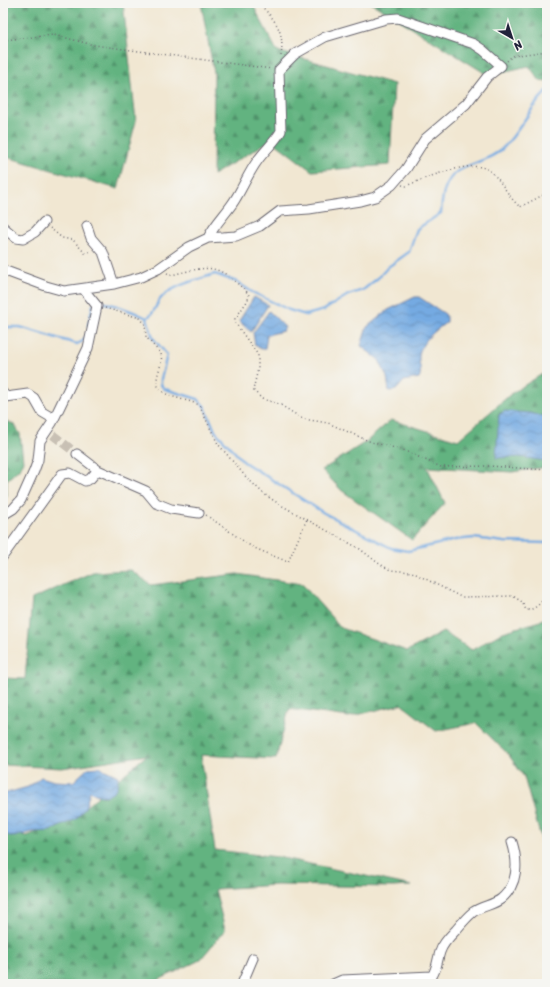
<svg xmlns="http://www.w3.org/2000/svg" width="550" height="987" font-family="Sriracha,sans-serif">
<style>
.forest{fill:url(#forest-firs);stroke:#426a5e}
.water{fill:url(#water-waves);stroke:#4c668e}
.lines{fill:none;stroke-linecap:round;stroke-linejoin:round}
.stream{stroke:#75aae2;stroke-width:2.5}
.street-tunnel{stroke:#c8c0b4;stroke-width:9;stroke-dasharray:9 4.5;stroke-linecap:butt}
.street-casing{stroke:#6a6770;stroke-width:11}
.path{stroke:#6a6770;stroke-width:1.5;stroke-dasharray:1 3;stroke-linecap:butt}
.street{stroke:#fff;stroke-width:9}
</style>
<defs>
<pattern id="forest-firs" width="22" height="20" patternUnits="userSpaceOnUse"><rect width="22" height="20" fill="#62b380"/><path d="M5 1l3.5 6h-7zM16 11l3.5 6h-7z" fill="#50916a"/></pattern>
<pattern id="water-waves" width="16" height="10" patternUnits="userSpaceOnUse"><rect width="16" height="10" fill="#75aae2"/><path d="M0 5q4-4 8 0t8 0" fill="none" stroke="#608ab8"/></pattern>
</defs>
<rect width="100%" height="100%" fill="#f6f6f2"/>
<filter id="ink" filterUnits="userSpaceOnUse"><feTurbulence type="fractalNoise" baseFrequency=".025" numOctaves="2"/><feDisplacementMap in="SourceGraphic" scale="8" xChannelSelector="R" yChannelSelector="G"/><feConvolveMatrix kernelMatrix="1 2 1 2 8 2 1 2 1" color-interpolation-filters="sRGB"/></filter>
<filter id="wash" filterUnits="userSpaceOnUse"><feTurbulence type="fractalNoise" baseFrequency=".012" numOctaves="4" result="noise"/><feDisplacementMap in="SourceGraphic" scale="16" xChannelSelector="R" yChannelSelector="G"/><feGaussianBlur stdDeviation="0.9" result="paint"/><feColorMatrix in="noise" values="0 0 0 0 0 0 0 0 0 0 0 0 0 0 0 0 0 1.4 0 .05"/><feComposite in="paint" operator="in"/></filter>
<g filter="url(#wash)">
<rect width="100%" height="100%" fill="#f1e7d2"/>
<!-- forest -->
<path class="forest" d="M3,3H123L136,121L118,189L3,156Z
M201,3H252L277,51L394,84L390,165L312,171L271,140L213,175L214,73Z
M371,3H547V82L540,81L529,66L488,75Z
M547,371V467L512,472L427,467L445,503L412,540L341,490L322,470L367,441L391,420L458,440L512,393Z
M3,419L15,425L20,434L23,461L20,468L7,480V496L3,498Z
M131,570L151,585L237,574L302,584L341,628L407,651L443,632L472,650L503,632L540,621L547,616V844L542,842L524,777L508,754L476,723L436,731L401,704L349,717L289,709L276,759L201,755L215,850L278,857L412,886L393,887L277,885L215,889L225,930L200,960L150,984H3V832L27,836L71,819L147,755L62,768L3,765V678L25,679L32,599L93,572Z"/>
<!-- water -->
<path class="water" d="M254,297L268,305L251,332L239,321Z
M415,297H419L445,314L447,317V322C436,330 420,342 419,356C418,364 423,371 419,378L404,381L396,390L389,391L387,377L379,360L361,346L367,327L388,310Z
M269,311L285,327L283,331L267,335L265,349H261L255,345L253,333Z
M504,411L530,413L541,416L547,415V461L519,457L496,458L499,415Z
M99,767L118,776C119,788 112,799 99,795C95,795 93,792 90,791L85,808L76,819L50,831L32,832L14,837L3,834V794L28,787L41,777L54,781L73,782L88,768Z"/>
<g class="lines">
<!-- stream -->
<path class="stream" d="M97,303C106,300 137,313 147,318L153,338L167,355L161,379V385L165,389L198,399L205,407L215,431L244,462L324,513L391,548L408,551L455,540L474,538L504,542L547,543
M147,318C156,313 155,303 163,296C177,284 197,280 215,274L237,282L252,292L289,310L306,315L324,310L348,295L363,290L378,278L388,267L409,252L417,229L441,213C442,199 443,186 453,175C465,163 487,163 502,149C520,132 529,108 547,91
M88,326L93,305
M3,327H20L77,344L83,341L87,334"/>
</g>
</g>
<g filter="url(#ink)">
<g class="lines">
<!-- street-tunnel -->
<path class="street-tunnel" d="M53,435L77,454"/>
<defs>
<path id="street" d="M87,226L91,238L103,252L114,284
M3,227L16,238L23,239L35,232L44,222
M3,270L46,286L64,291L114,284L141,277L158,269L189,247L208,238L236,236L260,226L280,211L309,209L360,201L375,197L392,185L406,169L425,139L466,104L487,77L501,66L483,50L474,44L398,18L386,19L325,37L295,54L279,70L281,131C275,142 265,150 258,160C249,172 244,185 236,198C228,212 215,223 208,238
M3,393L6,397L28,394L34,398L42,412L54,419
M77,454L98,470L146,491L156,503L171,509L199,513
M3,515L13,509L21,500L34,471L38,460L40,441L52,423L88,348L97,306L84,290
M3,556L62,474L70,473L85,481L90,479L98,470
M242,984L253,958
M333,984L342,980L432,976C437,969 437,961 440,952C442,945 450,936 456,930C461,924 467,917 473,912C482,906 493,905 501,899C519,884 518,861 512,842"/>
</defs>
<!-- street casing -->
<use href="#street" class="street-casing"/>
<!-- path -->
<path class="path" d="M258,3C275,19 285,31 281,56
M3,40L54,35L94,45L272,69
M507,61L512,56L547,51
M402,185L406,186C423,179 474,157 490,171C502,181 508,197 520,207L547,193
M50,228L62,238L73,240L85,253L92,251
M167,273L171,275C214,265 216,263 249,294L248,300L235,319L236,324L258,355V369L253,390L262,399L279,404L303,419L328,423L371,442L403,450L441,467L489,466L547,470
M105,308L140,318L145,324L146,337L161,354C163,362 158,371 157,379C155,398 186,398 199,405L218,444L246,477L264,494L279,504L360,549L378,563L390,570L412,572L461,597L513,596L522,602L526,610C536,610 541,602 547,595
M206,515L252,547L288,562L307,519"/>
<!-- street -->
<use href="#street" class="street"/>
</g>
</g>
<!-- margin -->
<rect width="550" height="987" fill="none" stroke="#f6f6f2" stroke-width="16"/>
<!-- north arrow -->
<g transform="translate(512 38) rotate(141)" stroke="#f6f6f2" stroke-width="3" paint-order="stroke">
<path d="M0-3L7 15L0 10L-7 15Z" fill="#22223b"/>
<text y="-6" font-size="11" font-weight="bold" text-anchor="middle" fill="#22223b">N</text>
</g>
</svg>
